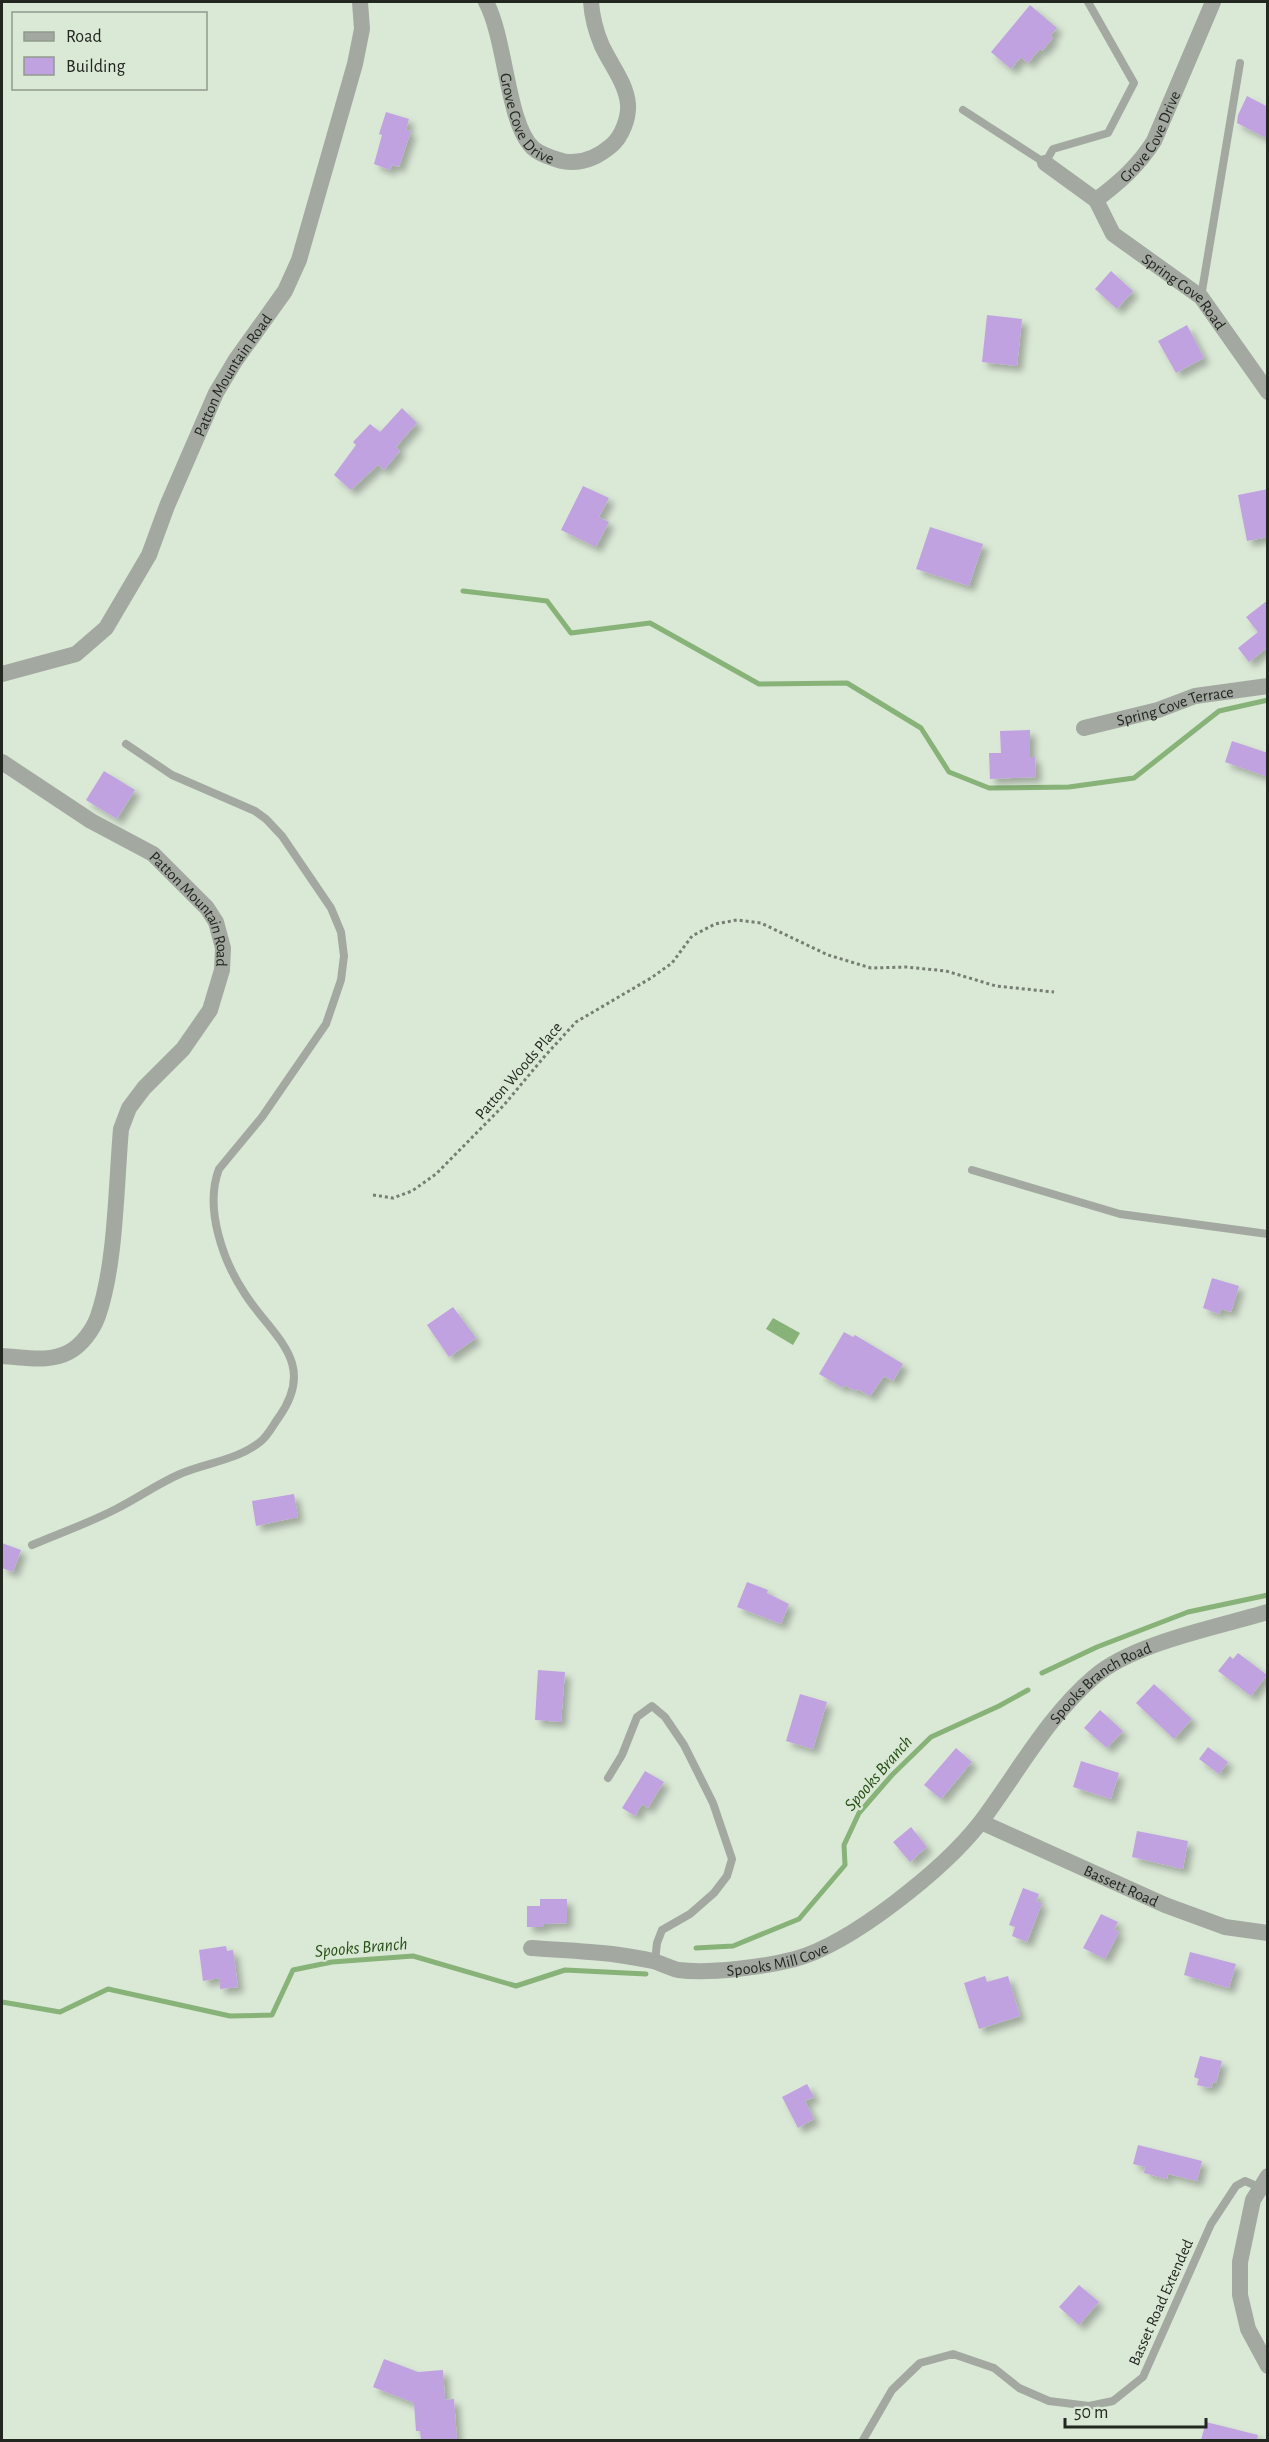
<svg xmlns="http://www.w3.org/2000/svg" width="1269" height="2442" font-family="'Alegreya Sans',sans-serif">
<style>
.water{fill:#87b278}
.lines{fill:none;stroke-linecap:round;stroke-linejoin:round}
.stream{stroke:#87b278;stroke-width:5}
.building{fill:#c0a2e0;filter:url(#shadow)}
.path{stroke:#757e73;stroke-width:3;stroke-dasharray:3 3;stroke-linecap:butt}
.service{stroke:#a3a9a1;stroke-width:8}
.minor{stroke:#a3a9a1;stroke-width:16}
.labels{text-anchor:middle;stroke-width:4.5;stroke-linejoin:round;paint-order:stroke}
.street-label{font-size:16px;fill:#222720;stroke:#dae8d6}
.water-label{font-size:18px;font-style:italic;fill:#264f15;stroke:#dae8d6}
</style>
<defs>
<filter id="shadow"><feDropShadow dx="5.5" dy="5.5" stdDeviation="3" flood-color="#0004"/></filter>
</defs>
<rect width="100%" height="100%" fill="#dae8d6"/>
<!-- water -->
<path class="water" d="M773,1318L800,1333L793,1345L766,1329Z"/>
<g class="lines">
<!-- stream -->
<path class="stream" d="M463,591L547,601L571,633L650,623L759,684L847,683L921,728L949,772L989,788L1069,787L1134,778L1219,711L1268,700
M1042,1673L1097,1647L1188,1612L1268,1595
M696,1948L733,1946L799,1919L845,1865L844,1845L859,1813L892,1775L931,1737L999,1706L1028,1690
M2,2002L60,2012L108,1989L230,2016L272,2015L293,1970L332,1962L413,1956L516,1986L565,1970L646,1974"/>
</g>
<!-- building -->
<path class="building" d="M1030,5L1057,28L1050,36L1053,38L1042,51L1040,49L1028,63L1021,57L1011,69L991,52Z
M1247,96L1268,107V139L1237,123L1238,115Z
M386,112L409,119L406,130L411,131L399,167L392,165L390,170L374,164L382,135L379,134Z
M1111,271L1133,291L1117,309L1095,289Z
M987,315L1022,319L1017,366L982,362Z
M1187,325L1204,358L1176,373L1158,341Z
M402,408L417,423L396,447L400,451L384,470L378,465L351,490L334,475L356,445L353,442L370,424L380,432Z
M583,486L609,498L599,517L609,522L596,547L561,530Z
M1268,489V537L1247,541L1238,495Z
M930,527L983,544L969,586L916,569Z
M1268,600V647L1249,662L1238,648L1258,632L1246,617Z
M1030,730V757H1035L1036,777L990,779L989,753H1001L1000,731Z
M1232,741L1268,753V777L1225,762Z
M104,771L135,790L117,819L86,800Z
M1212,1278L1239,1286L1231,1312L1221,1309L1219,1314L1203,1308Z
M453,1307L476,1338L449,1357L427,1325Z
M844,1332L853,1337L855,1335L903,1364L893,1381L884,1376L870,1396L857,1389L856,1391L844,1385L843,1388L819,1374Z
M294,1494L298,1517L256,1526L252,1501Z
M2,1543L21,1550L13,1572L2,1568Z
M747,1582L768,1590L767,1593L789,1604L781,1624L737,1607Z
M1238,1653L1267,1675L1251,1696L1218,1671L1230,1656L1233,1659Z
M538,1670L565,1672L561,1722L535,1720Z
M1154,1684L1192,1719L1174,1739L1136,1703Z
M800,1694L827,1702L813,1749L786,1741Z
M1100,1710L1123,1731L1107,1748L1084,1728Z
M1208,1747L1228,1762L1219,1774L1199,1759Z
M956,1748L972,1762L941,1799L924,1785Z
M1081,1761L1119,1773L1111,1799L1073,1787Z
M645,1771L664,1782L648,1808L642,1804L635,1816L622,1808Z
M911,1827L927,1847L910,1862L893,1842Z
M1137,1831L1188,1841L1183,1869L1132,1857Z
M1023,1888L1039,1894L1036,1901L1042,1903L1027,1942L1012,1936L1015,1927L1009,1925Z
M540,1899H567V1923L544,1924V1927H527V1906H540Z
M1101,1914L1118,1922L1114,1929L1119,1932L1105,1959L1083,1948Z
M226,1946L227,1951L233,1950L238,1987L220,1989L219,1978L203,1981L199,1950Z
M1190,1952L1236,1964L1229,1988L1184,1975Z
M985,1976L987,1982L1008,1976L1020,2016L979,2029L964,1983Z
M1200,2056L1222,2061L1216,2083L1213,2082L1211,2088L1197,2085L1199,2079L1194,2077Z
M807,2084L814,2097L805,2101L814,2119L798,2128L782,2097Z
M1138,2145L1202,2161L1197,2181L1168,2174L1167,2179L1144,2173L1145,2167L1133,2164Z
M1079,2285L1099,2302L1079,2325L1059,2307Z
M384,2359L418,2372L443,2370L445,2400L454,2399L457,2440H421L420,2431H416L414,2403L373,2387Z
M1206,2422L1258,2435L1257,2440H1201Z"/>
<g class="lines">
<!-- path -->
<path class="path" d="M373,1195L393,1198L412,1191L436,1174L504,1105L544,1057L576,1022L651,978L672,963L692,936L715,924L737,920L761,923L828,955L871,968L906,967L946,971L996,986L1054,992"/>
<!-- service -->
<path class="service" d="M963,110L1045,163L1053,149L1108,133L1134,83L1088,2
M1201,297L1240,63
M972,1170L1120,1214L1268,1234
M32,1545C60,1533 89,1523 116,1509C138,1498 157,1484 180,1474C205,1463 238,1460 260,1442C268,1436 273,1425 279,1417C318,1362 272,1336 245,1294C223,1261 204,1208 219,1169L262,1117L326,1024L341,980L344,956L341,932L331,908L282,836L266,819L255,811L172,775L126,744
M608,1778L622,1755L637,1717L652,1706L665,1717L684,1745L713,1803L732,1859L727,1876L714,1893L690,1914L662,1930L657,1943L655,1961
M863,2440L892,2390L920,2363L953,2354L994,2368L1019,2388L1049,2401L1089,2406L1113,2401L1143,2377L1211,2224L1236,2186L1245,2181L1261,2188"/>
<!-- minor -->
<g class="minor">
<path id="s1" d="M486,2C506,39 507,124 533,148C541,155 552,158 562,161C581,165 597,158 612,145C622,136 629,118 628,104C626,83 611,65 602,46C596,32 592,16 591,2"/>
<path id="s2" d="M1045,163L1096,200C1120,182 1138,166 1154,141L1213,2"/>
<path id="s3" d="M1096,200L1113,234L1201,297L1268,392"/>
<path id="s4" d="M2,674L76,654L106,628L149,555L167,506L216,393L235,361L285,291L299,260L355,64L362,29L360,2"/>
<path id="s5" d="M1084,728L1158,710L1195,696L1268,686"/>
<path id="s6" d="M2,762L91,821L153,854L207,908L216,922L223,948L222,970L210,1010L183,1049L144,1088L129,1108L121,1129C116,1186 116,1264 98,1316C93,1330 82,1345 69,1352C49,1363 24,1357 2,1356"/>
<path id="s7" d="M981,1822L1165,1905L1225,1927L1268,1933"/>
<path id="s8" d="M531,1948C558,1950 585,1951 612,1954C626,1956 639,1958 653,1961C661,1963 669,1968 678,1970C710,1974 764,1967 795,1959C852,1943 944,1869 980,1823C1017,1774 1047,1717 1094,1677C1133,1643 1218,1627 1268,1612"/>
<path d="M1268,2176L1253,2200L1240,2262V2295L1248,2329L1268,2366"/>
</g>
</g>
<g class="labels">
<!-- street labels -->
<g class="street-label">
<text dy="6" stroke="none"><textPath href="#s1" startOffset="126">Grove Cove Drive</textPath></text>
<text dy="6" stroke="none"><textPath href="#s2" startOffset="148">Grove Cove Drive</textPath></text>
<text dy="6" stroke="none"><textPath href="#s3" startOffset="130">Spring Cove Road</textPath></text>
<text dy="6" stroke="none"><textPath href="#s4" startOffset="400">Patton Mountain Road</textPath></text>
<text dy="6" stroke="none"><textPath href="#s5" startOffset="94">Spring Cove Terrace</textPath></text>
<text dy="6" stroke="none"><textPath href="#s6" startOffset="246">Patton Mountain Road</textPath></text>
<text transform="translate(518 1070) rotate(-49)" y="6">Patton Woods Place</text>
<text dy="6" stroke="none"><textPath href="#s8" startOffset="687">Spooks Branch Road</textPath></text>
<text dy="6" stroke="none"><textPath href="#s7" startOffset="154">Bassett Road</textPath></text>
<text dy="6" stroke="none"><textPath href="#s8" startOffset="250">Spooks Mill Cove</textPath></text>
<text transform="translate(1160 2302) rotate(-66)" y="6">Basset Road Extended</text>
</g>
<!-- water labels -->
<g class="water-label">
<text transform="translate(878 1773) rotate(-49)" y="6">Spooks Branch</text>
<text transform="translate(361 1947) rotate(-5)" y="6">Spooks Branch</text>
</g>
</g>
<!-- border -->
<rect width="1269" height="2442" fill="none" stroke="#222720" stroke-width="6"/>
<!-- legend -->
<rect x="12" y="12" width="195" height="78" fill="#dae8d6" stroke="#909b8d" stroke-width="1.5"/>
<rect x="24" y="32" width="30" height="9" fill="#a3a9a1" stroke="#909b8d" stroke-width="1.5"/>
<text x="66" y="42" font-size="18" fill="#222720">Road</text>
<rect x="24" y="57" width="30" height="18" fill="#c0a2e0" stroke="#909b8d" stroke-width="1.5"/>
<text x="66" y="72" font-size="18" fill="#222720">Building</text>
<!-- scale -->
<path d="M1065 2418v9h141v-9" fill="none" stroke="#222720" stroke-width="3"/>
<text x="1074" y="2418" font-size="18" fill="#222720" stroke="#dae8d6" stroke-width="4.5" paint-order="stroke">50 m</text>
</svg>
